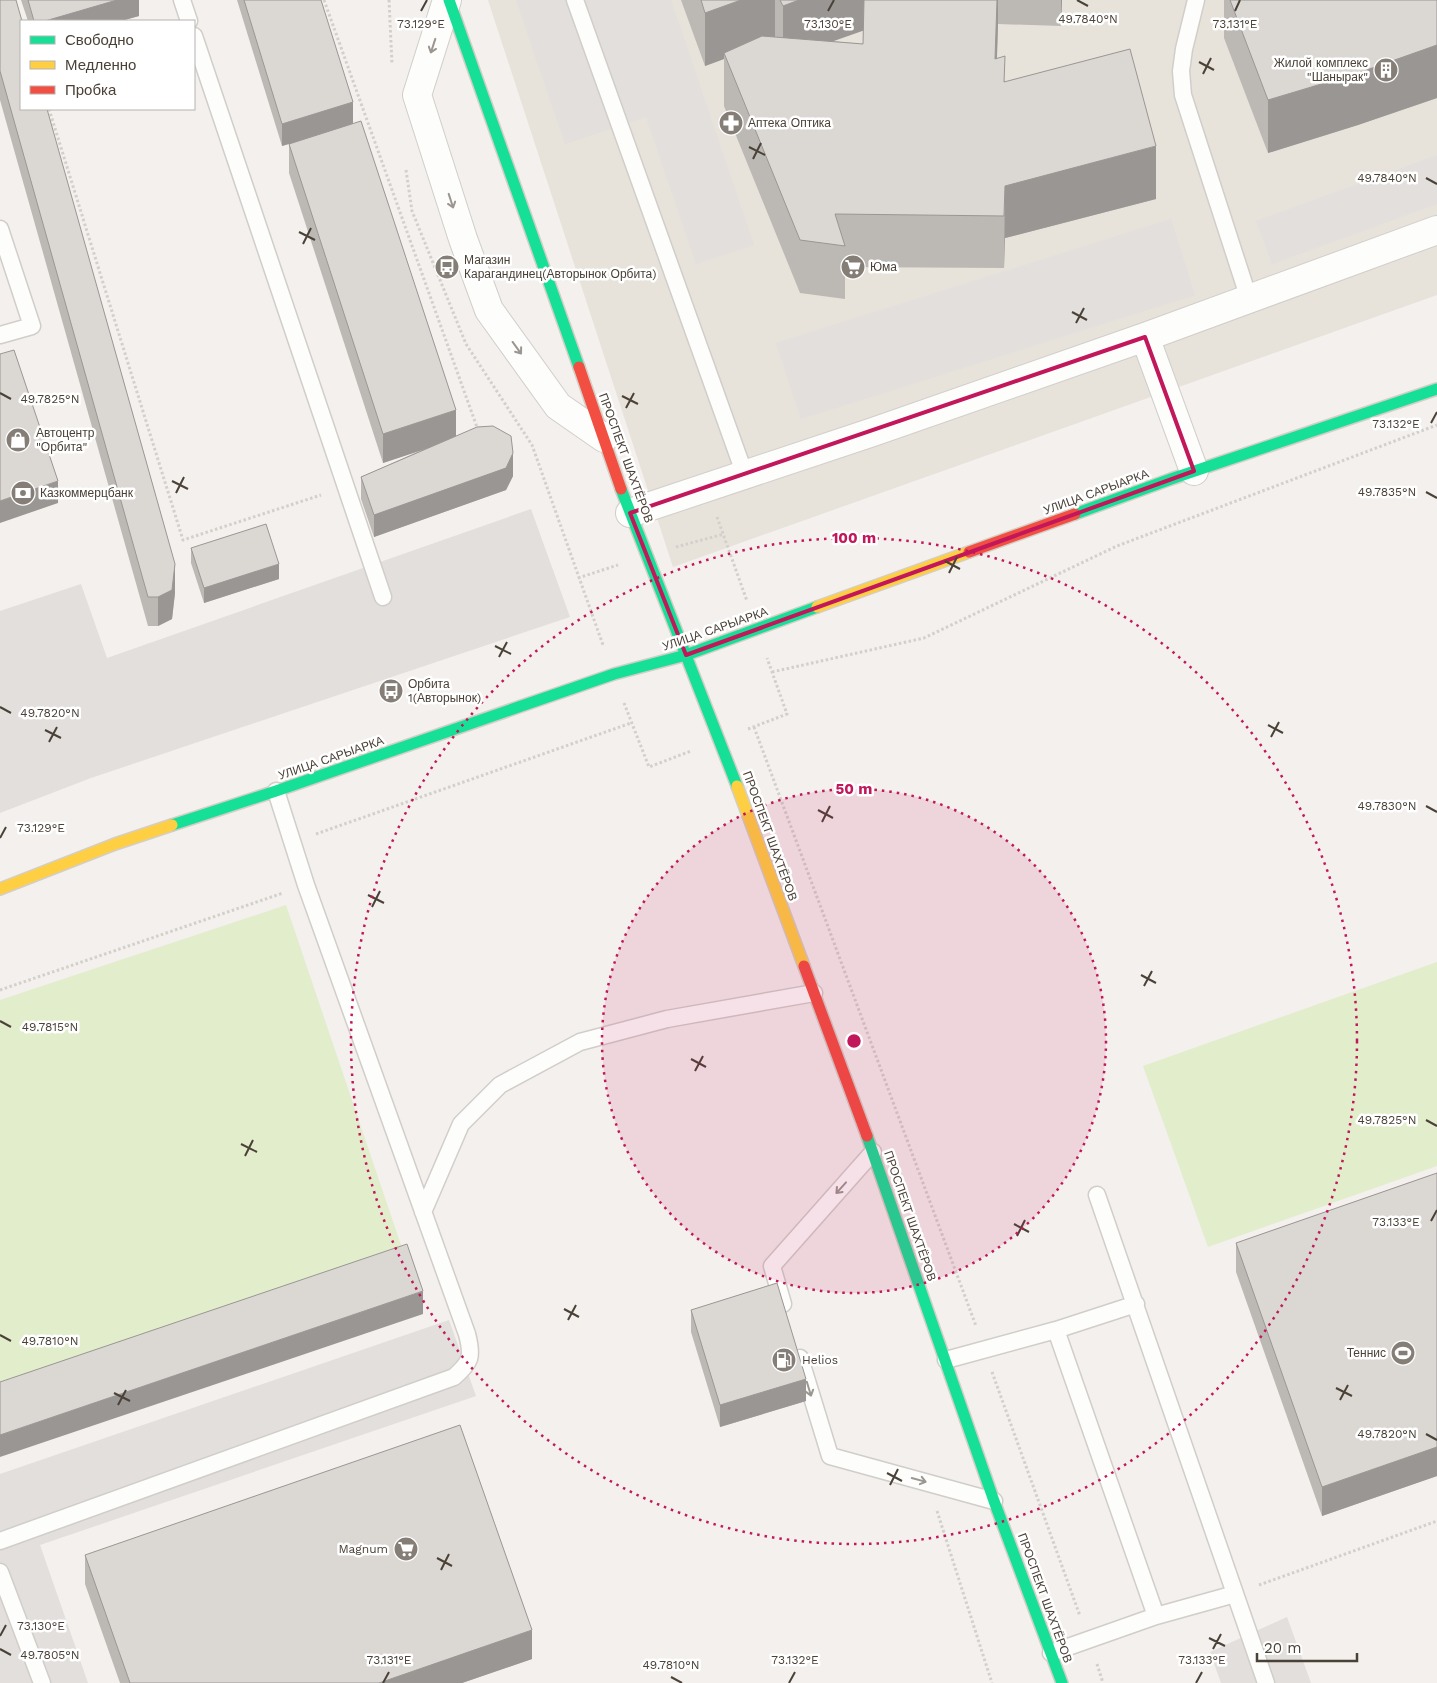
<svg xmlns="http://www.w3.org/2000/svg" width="1437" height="1683" font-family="'Work Sans',sans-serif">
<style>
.residential{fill:#e7e2da}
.green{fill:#e2edcc}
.parking{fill:#e2dfdc}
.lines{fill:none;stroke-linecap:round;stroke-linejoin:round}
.lane-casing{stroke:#d1ceca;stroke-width:19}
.street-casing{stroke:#d1ceca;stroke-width:30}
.fast-casing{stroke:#d4cec5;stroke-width:14}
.slow-casing{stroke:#d4cec5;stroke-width:14}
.jam-casing{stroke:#d4cec5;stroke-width:14}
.path{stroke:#d3d0cb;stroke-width:3;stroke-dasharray:2.5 2.5;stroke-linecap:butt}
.lane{stroke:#fdfdfc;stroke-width:16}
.street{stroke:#fdfdfc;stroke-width:28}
.fast{stroke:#16e098;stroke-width:11}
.slow{stroke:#ffcf43;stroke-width:11}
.jam{stroke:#f24e42;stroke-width:11}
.wall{fill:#bcb9b5;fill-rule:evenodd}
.shaded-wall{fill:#999694}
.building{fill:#dbd7d3;stroke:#999694}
.oneway{stroke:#9b9690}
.marked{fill:none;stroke:#c2185b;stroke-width:4;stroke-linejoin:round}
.ticks{fill:none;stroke:#4a4137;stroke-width:2}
.ring{fill:none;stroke:#c2185b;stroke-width:2.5;stroke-dasharray:2.5 5}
.labels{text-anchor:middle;stroke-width:5;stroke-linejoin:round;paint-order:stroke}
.poi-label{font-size:12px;fill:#4a4137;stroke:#fff;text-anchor:start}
.street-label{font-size:12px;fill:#4a4137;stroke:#fff}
.ticks-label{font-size:12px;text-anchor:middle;fill:#4a4137;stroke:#fff;stroke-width:5;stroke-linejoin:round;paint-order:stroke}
.centre{fill:#c2185b;stroke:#fff;stroke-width:2.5}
.ring-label{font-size:15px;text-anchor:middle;font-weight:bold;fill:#c2185b;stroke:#fff;stroke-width:5;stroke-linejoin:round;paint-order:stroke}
</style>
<rect width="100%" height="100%" fill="#f3f0ed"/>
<!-- residential -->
<path class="residential" d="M488,0H1437V295L673,567Z"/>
<!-- green -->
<path class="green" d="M286,905L403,1251L0,1385V1000Z
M1437,962V1166L1208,1247L1143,1066Z"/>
<!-- parking -->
<path class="parking" d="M516,0H671L754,245L696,264L646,117L565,144Z
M1437,155V204L1272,264L1256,221Z
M1171,219L1195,295L801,419L776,343Z
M531,509L570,617L91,778L0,813V611L81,584L107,658Z
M449,1320L476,1396L40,1545L88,1683H0V1474Z
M1287,1617L1311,1683H1221L1210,1652Z"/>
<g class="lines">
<defs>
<path id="lane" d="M182,0L189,21
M575,0L745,475
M1196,0L1184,49L1181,71L1183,95L1249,299
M194,36L383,597
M0,229L32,326L0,335
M1097,1195L1266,1683
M423,1212L461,1124L500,1085L580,1042L667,1019L814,993
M783,1304L772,1266L873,1152
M1056,1330L1156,1616
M800,1358L830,1456L994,1501
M946,1360L1056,1330L1136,1304
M0,1541L454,1377C471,1362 473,1357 467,1334L306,885L276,791
M0,1572L42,1683
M1051,1653L1156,1616L1235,1594"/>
<path id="street" d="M447,0L417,95L463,239L489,310L558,406L604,438
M1145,337L1194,471
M630,513L873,432L1145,337L1437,230"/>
<path id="fast" d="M449,0L579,367
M621,489L737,786
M1075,514L1171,479L1437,389
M172,825L276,791L614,674L686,655L817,607
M867,1136L994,1501L1062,1683"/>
<path id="slow" d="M817,607L969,552
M737,786L804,966
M0,889L115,844L172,825"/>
<path id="jam" d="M579,367L621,489
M969,552L1075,514
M804,966L867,1136"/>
</defs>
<!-- lane casing -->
<use href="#lane" class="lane-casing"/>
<!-- street casing -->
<use href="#street" class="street-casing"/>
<!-- fast casing -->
<use href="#fast" class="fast-casing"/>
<!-- slow casing -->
<use href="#slow" class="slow-casing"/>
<!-- jam casing -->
<use href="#jam" class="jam-casing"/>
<!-- path -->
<path class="path" d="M324,0L478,430
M389,0L392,64
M49,109L183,540L321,495
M406,170L412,211L466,344L532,445L603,645
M717,517L747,601
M676,547L724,534
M578,578L618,565
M772,672L924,638L1117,546L1437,425
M624,703L649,767L691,751
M754,727L976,1326
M748,729L787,714L767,658
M316,834L631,723
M0,990L283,893
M992,1372L1080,1616
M937,1511L992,1683
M1259,1585L1437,1521
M1097,1664L1103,1683"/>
<!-- lane -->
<use href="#lane" class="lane"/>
<!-- street -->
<use href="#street" class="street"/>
<!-- fast -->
<use href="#fast" class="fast"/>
<!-- slow -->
<use href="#slow" class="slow"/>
<!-- jam -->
<use href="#jam" class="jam"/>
</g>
<!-- wall -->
<path class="wall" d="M0,0L175,593L172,619L158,626H148L0,100Z
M21,0H139V16L121,21H28Z
M237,0H321L353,124L456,436L513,476L506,490L374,537L361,499V477L424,449L383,463L289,173V144L304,139L282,146Z
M681,0H1062L1061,26L998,24L997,58L1005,82L1156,199L1005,238L1004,268L845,267V299L800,293L724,106V59L705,66ZM864,30L863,44L832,41Z
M1224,0H1437V98L1358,125L1268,153L1224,38Z
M191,548L279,579L204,603L191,563Z
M1437,1173V1476L1322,1516L1236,1272V1243Z
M691,1310L806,1401L720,1427L691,1332Z
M85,1555L532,1659L462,1683H120L85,1584Z"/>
<!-- shaded-wall -->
<path class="shaded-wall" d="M117,0H139V16L121,21H45Z
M741,0H775V41L724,53V59L705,66V13Z
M799,0H865V30L783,59V6Z
M997,0H998V24L995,112V59Z
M1061,0H1062L1061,26Z
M1437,45V98L1358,125L1268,153V100Z
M353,102V125L282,146V124Z
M1156,146V199L1005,238L1004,268L1005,186Z
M456,410V439L383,463V434Z
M513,453V476L506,490L374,537V515Z
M58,481V503L0,523V501Z
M175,564V593L172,619L158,626V597Z
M279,564V579L204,603V588Z
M423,1291V1314L0,1457V1435Z
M806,1379V1401L720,1427V1405Z
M1437,1447V1476L1322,1516V1487Z
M532,1630V1659L462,1683H379Z"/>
<!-- building -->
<path class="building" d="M0,0H16L22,21H21V109H47L175,564L172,590L158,597H148L0,71Z
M28,0H117L45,21H34Z
M244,0H321L353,102L282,124Z
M701,0H741L705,13Z
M780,0H799L783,6Z
M864,0H997L995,59L1005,56L1004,82L1130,49L1156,146L1005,186L1004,216L835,214L845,246L800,240L724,53L762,36L863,44Z
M1230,0H1437V45L1358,73L1268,100Z
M361,121L456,410L383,434L289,144Z
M14,350L58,481L0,501V354Z
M493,426L511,436L513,453L506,468L374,515L361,477L477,427Z
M266,524L279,564L204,588L191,548Z
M1437,1173V1447L1322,1487L1236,1243Z
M407,1244L423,1291L0,1435V1382Z
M777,1283L806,1379L720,1405L691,1310Z
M460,1425L532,1630L379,1683H130L85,1555Z"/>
<!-- one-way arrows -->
<defs><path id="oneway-shaft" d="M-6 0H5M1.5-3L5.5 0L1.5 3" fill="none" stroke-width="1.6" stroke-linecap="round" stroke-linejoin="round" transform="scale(1.25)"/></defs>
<g class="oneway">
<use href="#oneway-shaft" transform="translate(433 46) rotate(108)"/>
<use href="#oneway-shaft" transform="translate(451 201) rotate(72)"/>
<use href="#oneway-shaft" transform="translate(517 348) rotate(54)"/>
<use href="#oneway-shaft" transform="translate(841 1188) rotate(132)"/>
<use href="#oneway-shaft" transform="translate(809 1389) rotate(73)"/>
<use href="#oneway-shaft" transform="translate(919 1480) rotate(15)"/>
</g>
<!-- marked area -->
<path class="marked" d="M1145,337L1194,471L686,655L630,513Z"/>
<!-- ticks -->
<path class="ticks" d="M1077,0L1088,6M421,11L427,0M828,11L834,0M1235,11L1240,0M1199,62L1214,70M1203,74L1211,58M749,147L765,155M753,159L761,143M1426,178L1437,184M299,232L315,240M303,244L311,228M1072,312L1087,320M1076,323L1084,308M0,393L11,399M622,396L638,404M626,408L634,393M1431,423L1437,412M172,481L188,489M1426,492L1437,498M176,493L184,477M945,561L960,569M949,573L957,557M495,646L511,654M499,657L507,642M0,707L11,713M1268,725L1283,733M45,730L61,738M1271,737L1279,722M49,742L57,727M1426,806L1437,812M818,810L833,818M822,822L830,806M0,838L6,827M368,895L384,903M372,907L380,891M1141,975L1156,983M1144,986L1152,971M0,1021L11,1027M691,1059L706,1067M695,1071L703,1056M1426,1120L1437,1126M241,1144L257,1152M245,1156L253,1140M1431,1221L1437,1210M1014,1224L1029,1232M1017,1236L1025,1220M564,1309L579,1317M568,1320L576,1305M0,1335L11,1341M1336,1388L1352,1396M114,1393L130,1401M1340,1400L1348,1385M118,1405L126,1390M1426,1434L1437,1440M887,1473L902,1481M890,1485L898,1469M437,1558L452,1566M441,1570L449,1554M0,1636L6,1625M1209,1638L1225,1646M0,1649L11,1655M1213,1649L1221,1634M671,1677L682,1683M383,1683L389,1672M789,1683L795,1672M1196,1683L1202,1672"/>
<!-- distance rings -->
<circle cx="854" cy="1041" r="252" fill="#c2185b" fill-opacity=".12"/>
<g class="ring">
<circle cx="854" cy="1041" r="252"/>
<circle cx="854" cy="1041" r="503"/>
</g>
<!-- icons -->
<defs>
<symbol id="building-disc" viewBox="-11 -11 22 22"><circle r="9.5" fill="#857e77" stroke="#fff"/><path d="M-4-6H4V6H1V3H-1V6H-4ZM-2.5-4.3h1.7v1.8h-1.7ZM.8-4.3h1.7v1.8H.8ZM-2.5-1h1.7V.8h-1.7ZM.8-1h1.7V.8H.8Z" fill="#fff"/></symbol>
<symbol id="pharmacy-disc" viewBox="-11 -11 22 22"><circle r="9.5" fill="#857e77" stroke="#fff"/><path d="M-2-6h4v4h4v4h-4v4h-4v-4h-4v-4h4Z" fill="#fff"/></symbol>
<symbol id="bus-disc" viewBox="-11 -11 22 22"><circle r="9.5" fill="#857e77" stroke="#fff"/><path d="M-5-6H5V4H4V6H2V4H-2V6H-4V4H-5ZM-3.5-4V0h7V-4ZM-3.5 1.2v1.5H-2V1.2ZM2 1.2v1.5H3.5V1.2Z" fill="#fff"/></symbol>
<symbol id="supermarket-disc" viewBox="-11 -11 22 22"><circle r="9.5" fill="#857e77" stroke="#fff"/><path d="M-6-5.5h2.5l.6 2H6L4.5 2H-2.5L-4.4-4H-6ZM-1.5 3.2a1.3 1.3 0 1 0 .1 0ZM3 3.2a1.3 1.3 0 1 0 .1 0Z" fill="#fff"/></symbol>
<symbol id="shop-disc" viewBox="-11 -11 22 22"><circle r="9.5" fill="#857e77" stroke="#fff"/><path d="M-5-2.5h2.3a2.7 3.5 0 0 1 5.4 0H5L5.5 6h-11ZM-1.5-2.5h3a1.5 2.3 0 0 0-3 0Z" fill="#fff"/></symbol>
<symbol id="bank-disc" viewBox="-11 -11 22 22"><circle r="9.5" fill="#857e77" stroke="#fff"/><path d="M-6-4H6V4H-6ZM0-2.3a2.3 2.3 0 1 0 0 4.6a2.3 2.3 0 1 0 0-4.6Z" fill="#fff"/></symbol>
<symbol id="stadium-disc" viewBox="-11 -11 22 22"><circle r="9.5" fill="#857e77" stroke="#fff"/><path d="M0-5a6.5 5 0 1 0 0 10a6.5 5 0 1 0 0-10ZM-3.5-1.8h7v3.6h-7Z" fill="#fff"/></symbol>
<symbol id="fuel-disc" viewBox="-11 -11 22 22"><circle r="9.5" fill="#857e77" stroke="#fff"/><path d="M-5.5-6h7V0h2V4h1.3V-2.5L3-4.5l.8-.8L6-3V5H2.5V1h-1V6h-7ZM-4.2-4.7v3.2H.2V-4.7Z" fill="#fff"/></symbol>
</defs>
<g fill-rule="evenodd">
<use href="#building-disc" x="1372" y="56" width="28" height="28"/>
<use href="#pharmacy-disc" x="717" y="109" width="28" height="28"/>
<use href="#bus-disc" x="433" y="253" width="28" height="28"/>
<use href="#supermarket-disc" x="839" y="253" width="28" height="28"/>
<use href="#shop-disc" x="4" y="426" width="28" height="28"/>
<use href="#bank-disc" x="9" y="479" width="28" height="28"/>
<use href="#bus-disc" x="377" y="677" width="28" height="28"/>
<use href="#stadium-disc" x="1389" y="1339" width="28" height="28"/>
<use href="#fuel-disc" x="770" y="1346" width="28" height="28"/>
<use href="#supermarket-disc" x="392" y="1535" width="28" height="28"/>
</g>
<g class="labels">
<!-- poi labels -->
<g class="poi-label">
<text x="1368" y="67" text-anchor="end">Жилой комплекс<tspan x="1368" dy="14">"Шанырак"</tspan></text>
<text x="748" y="127">Аптека Оптика</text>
<text x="464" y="264">Магазин<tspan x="464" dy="14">Карагандинец(Авторынок Орбита)</tspan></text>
<text x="870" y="271">Юма</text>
<text x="36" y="437">Автоцентр<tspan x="36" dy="14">"Орбита"</tspan></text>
<text x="40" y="497">Казкоммерцбанк</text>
<text x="408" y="688">Орбита<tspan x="408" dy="14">1(Авторынок)</tspan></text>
<text x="1386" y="1357" text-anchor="end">Теннис</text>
<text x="802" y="1364">Helios</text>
<text x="388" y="1553" text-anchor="end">Magnum</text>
</g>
<!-- street labels -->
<g class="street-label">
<text transform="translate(626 458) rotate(70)" y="4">ПРОСПЕКТ ШАХТЁРОВ</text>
<text transform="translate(1096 492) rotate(-20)" y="4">УЛИЦА САРЫАРКА</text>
<text transform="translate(715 629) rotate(-19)" y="4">УЛИЦА САРЫАРКА</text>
<text transform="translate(331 758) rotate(-19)" y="4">УЛИЦА САРЫАРКА</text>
<text transform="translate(770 836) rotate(70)" y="4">ПРОСПЕКТ ШАХТЁРОВ</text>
<text transform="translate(910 1216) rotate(71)" y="4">ПРОСПЕКТ ШАХТЁРОВ</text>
<text transform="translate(1045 1598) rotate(70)" y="4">ПРОСПЕКТ ШАХТЁРОВ</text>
</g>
</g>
<g class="ticks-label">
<text x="1088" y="23">49.7840°N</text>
<text x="421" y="28">73.129°E</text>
<text x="828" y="28">73.130°E</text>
<text x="1235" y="28">73.131°E</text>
<text x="1387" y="182">49.7840°N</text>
<text x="50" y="403">49.7825°N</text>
<text x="1396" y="428">73.132°E</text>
<text x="1387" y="496">49.7835°N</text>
<text x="50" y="717">49.7820°N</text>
<text x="1387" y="810">49.7830°N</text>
<text x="41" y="832">73.129°E</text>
<text x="50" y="1031">49.7815°N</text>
<text x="1387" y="1124">49.7825°N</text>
<text x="1396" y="1226">73.133°E</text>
<text x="50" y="1345">49.7810°N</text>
<text x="1387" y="1438">49.7820°N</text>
<text x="41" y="1630">73.130°E</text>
<text x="50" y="1659">49.7805°N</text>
<text x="389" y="1664">73.131°E</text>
<text x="795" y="1664">73.132°E</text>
<text x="1202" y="1664">73.133°E</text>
<text x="671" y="1669">49.7810°N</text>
</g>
<circle cx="854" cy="1041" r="8" class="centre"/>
<g class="ring-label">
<text x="854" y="543">100 m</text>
<text x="854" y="794">50 m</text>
</g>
<!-- legend -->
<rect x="20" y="20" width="175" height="90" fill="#ffffff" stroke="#b7b3af"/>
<rect x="30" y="36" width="25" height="8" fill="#16e098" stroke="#b7b3af"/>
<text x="65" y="45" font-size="15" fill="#4a4137">Свободно</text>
<rect x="30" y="61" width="25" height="8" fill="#ffcf43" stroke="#b7b3af"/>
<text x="65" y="70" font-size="15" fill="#4a4137">Медленно</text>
<rect x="30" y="86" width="25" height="8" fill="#f24e42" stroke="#b7b3af"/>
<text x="65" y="95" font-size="15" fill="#4a4137">Пробка</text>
<!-- scale -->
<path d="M1257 1653v8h100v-8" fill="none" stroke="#4a4137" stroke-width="2.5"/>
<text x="1264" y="1653" font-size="15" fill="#4a4137" stroke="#ffffff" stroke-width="4" paint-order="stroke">20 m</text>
</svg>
